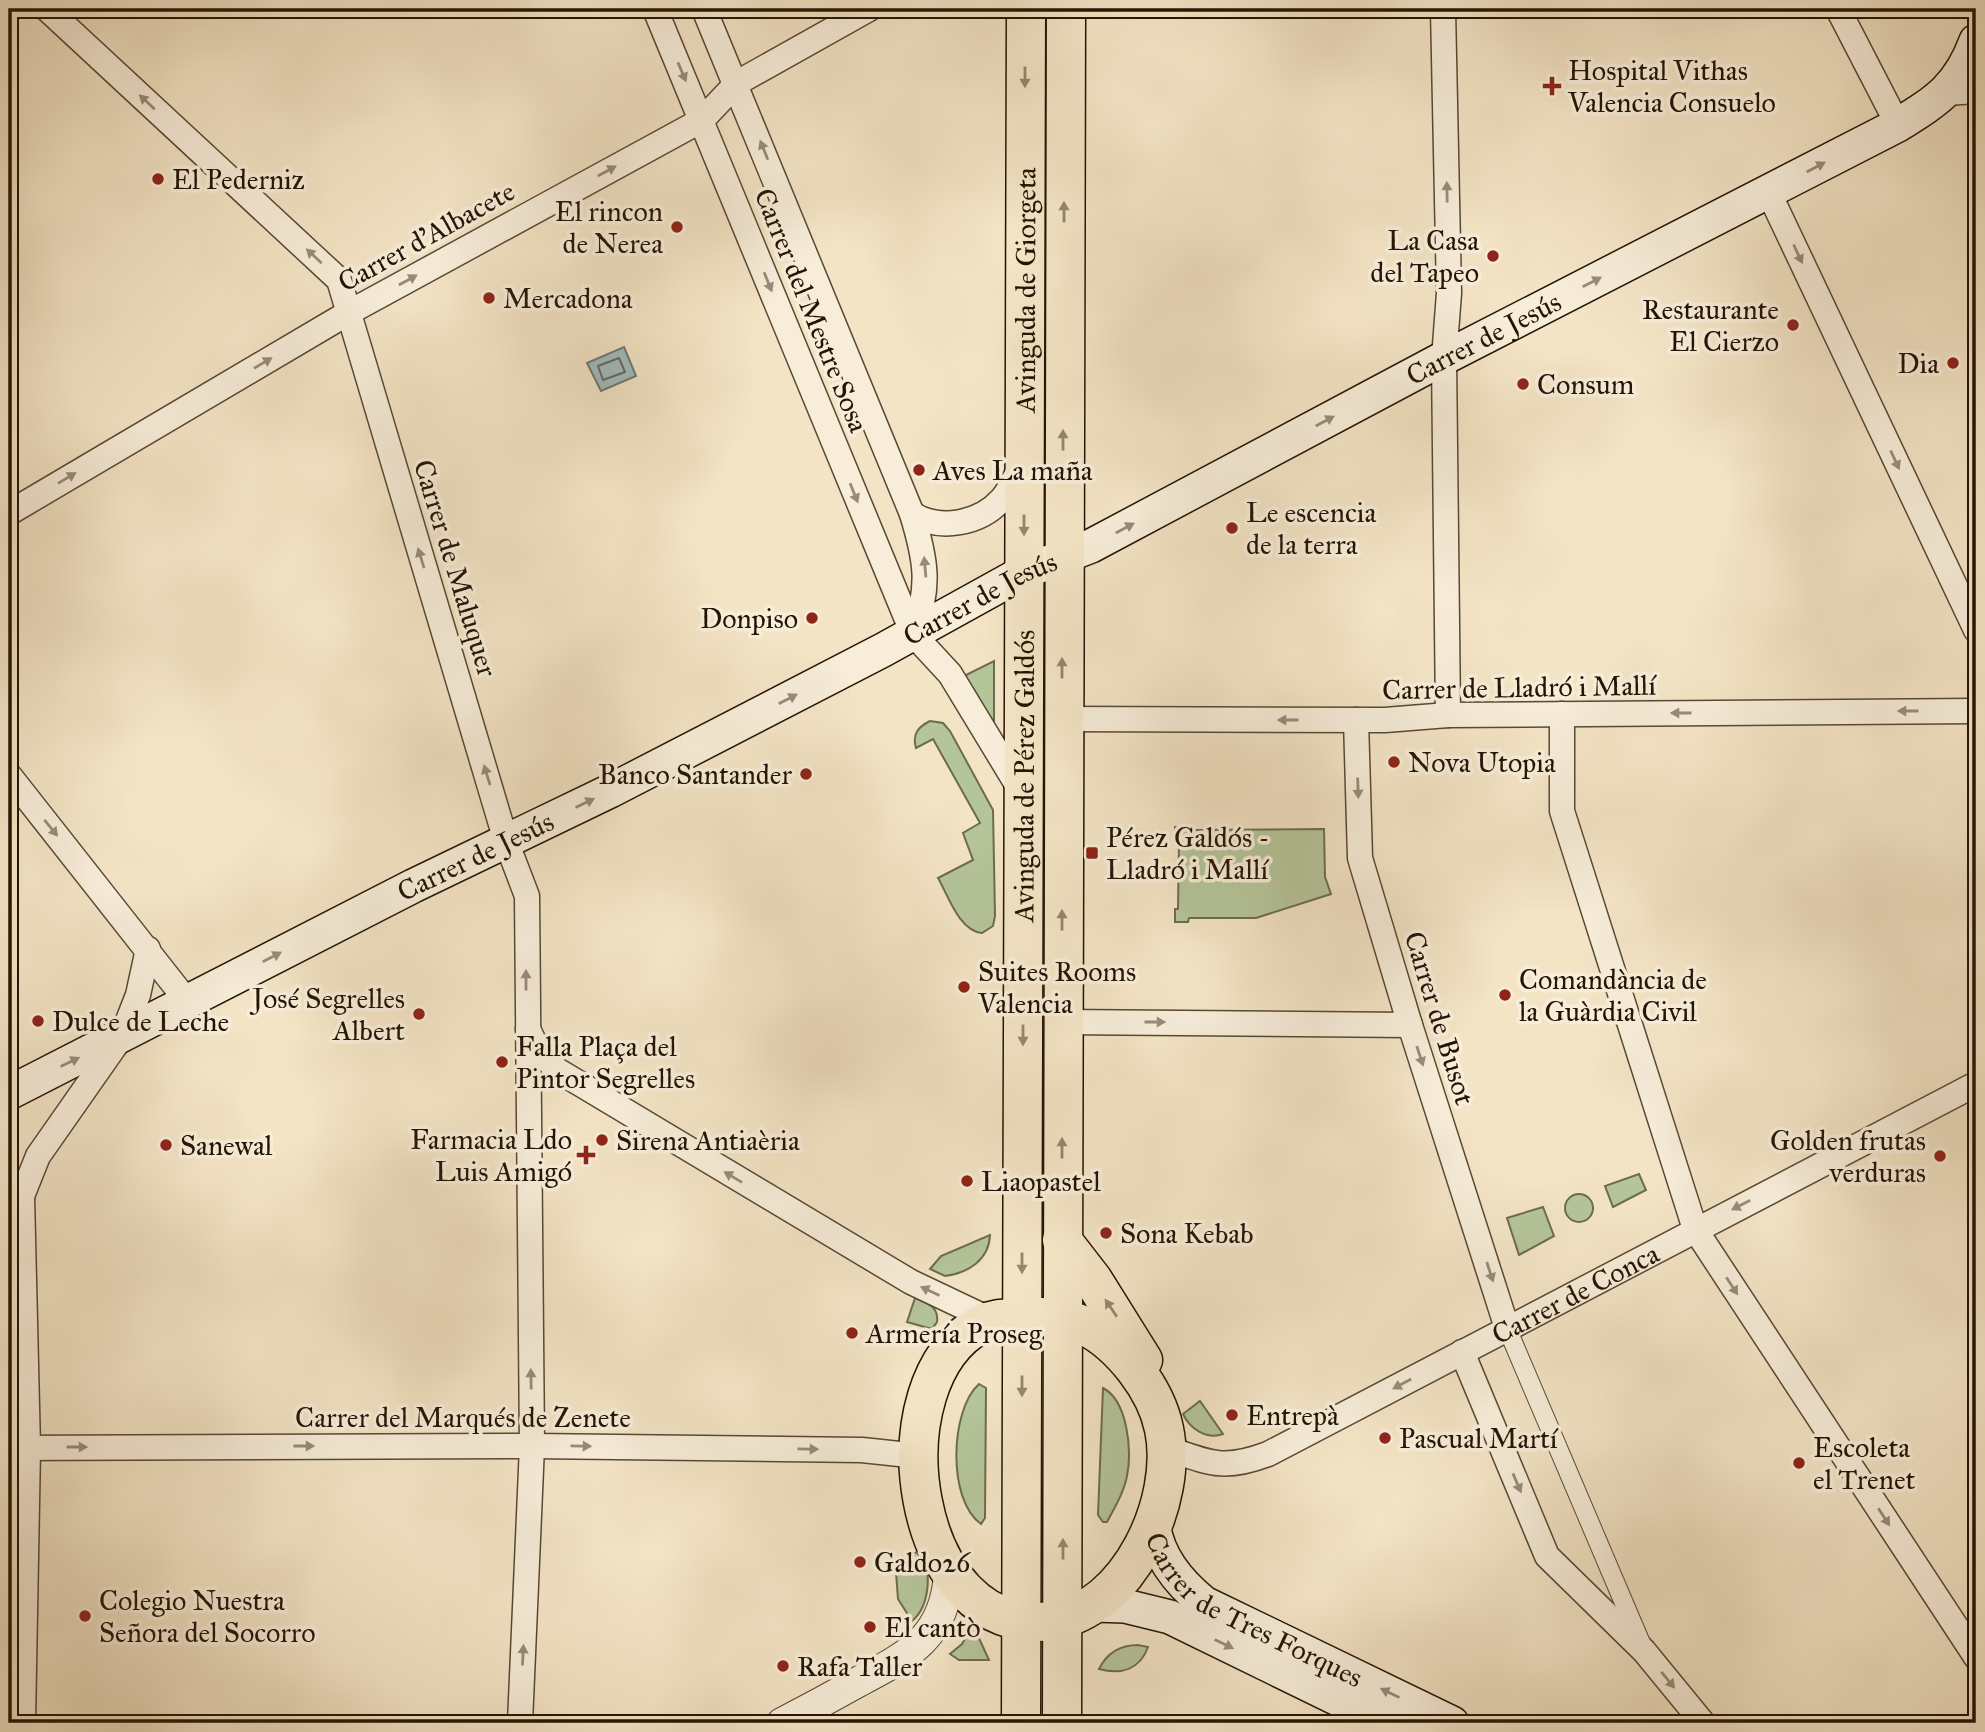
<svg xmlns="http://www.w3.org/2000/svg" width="1985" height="1732" font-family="'IM FELL Great Primer',serif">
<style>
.green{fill:#b5c59a;stroke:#6c6c4f;stroke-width:2}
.water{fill:#a0bcbe;stroke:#6e7974;stroke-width:2}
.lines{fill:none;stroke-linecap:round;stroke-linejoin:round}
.shore{stroke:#626861;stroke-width:2}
.pedestrian-casing{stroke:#584834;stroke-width:20}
.minor-casing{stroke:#584834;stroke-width:27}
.tertiary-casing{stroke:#584834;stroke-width:32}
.secondary-casing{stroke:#241404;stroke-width:36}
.primary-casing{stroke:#241404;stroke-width:41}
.pedestrian{stroke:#f7edd9;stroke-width:18}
.minor{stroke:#f7edd9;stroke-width:24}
.tertiary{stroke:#f7edd9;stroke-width:30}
.secondary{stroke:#f7edd9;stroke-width:33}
.primary{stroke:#f3e4c5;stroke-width:38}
.oneway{fill:#988b79}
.oneway2{fill:#96866e}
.poi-dot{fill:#8f2418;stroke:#f7edd9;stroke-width:2.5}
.labels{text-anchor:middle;stroke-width:7;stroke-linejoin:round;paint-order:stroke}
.poi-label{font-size:28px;fill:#241404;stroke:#f7edd9;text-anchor:start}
.street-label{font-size:28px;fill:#241404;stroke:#f7edd9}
</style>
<rect width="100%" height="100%" fill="#f3e4c5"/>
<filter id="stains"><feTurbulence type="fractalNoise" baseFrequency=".00286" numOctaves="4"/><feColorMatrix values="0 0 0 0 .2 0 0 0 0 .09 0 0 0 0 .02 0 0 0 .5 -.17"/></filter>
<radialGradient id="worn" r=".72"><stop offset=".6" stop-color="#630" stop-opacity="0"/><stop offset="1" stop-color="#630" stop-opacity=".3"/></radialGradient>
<!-- green -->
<path class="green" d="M1050,638L1048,1209L1039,1210L1040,642Z
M994,661V731L962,677Z
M930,721L943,723L950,731L993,810L995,916L993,926L982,933C959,931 948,895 938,878L973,860L963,833L980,823L933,739L916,748C912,734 918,727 930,721Z
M1175,827H1188L1189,830L1324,829L1325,877L1331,894L1256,918H1189L1188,922H1175V909H1178L1179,842L1175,841Z
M1639,1174L1646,1190L1613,1207L1605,1186Z
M1565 1208a14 14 0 1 1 28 0a14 14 0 1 1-28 0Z
M1543,1207L1554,1236L1519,1255L1507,1218Z
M990,1235C989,1260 968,1273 945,1276L930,1269L941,1256Z
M915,1298C927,1303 939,1306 937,1322L932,1329L907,1322Z
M979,1384L986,1388L985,1518L981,1524C947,1500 950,1410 979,1384Z
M1103,1388C1128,1401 1132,1451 1127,1476C1124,1492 1115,1507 1107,1522H1103L1098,1515Z
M1200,1401L1223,1434C1207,1440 1190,1429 1183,1414Z
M921,1551C932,1571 930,1606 912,1621L898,1599L895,1559Z
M973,1625L989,1660H959L950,1654L962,1644Z
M1138,1645L1148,1647C1140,1669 1122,1675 1099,1669C1107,1653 1120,1645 1138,1645Z"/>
<!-- water -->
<path class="water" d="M624,347L636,376L601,391L587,363Z"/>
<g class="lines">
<!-- shore -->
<path class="shore" d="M619,358L625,372L603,380L598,366Z"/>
<defs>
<path id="pedestrian" d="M1507,1328L1641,1643"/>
<g id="minor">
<path d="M47,9L339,280L506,841L527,896L532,1446L520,1723"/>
<path d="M655,9L913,634L950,674L1021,791"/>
<path d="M704,9L912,514C926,560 931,587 913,634"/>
<path d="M1443,9L1449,293L1444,358L1448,715"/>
<path d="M1838,9L1898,125"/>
<path d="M1947,93L1976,91"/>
<path d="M1769,193L1976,630"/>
<path d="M9,513L348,313L702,120L737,83L869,9"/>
<path d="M912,514C940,531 980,524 1002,499C1010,490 1015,477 1021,466"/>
<path d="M1562,714V811L1695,1229L1976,1657"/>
<path d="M1062,719L1385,720L1448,715L1976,711"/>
<path d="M1356,720L1360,858L1410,1025L1507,1328"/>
<path d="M9,775L187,1001"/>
<path d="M1062,1022L1410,1025"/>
<path d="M528,1029L538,1050L557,1070L911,1282L991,1320"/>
<path d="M9,1185L22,1196L28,1448L23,1723"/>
<path d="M22,1196L38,1156L122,1036L138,995L148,949"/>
<path d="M1462,1352L1547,1556L1644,1651L1703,1723"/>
<path d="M9,1448L532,1446L862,1450L918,1456"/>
<path id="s1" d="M1166,1448C1210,1463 1223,1471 1268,1454L1976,1084"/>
</g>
<path id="tertiary" d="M782,1723C807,1710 833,1696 858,1682C909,1655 945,1637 949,1574"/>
<g id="secondary">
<path id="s2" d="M9,1093L413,886L610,791L883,650L1024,572L1091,546L1444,358L1898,125C1938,100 1959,87 1976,41"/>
<path id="s3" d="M1153,1519C1155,1553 1178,1582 1204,1603L1452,1723"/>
<path d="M1094,1605L1125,1606L1170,1617L1387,1723"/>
</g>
<g id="primary">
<path d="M1062,1240L1093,1280L1143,1360"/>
<path d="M1022,1317C1043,1316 1066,1317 1085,1326C1121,1344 1156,1389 1164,1429C1179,1500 1129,1610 1051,1621C909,1640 874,1380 981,1324C993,1318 1009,1319 1022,1317Z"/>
<path id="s4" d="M1021,1723L1026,9"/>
<path d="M1062,1723L1066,9"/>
</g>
</defs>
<!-- pedestrian casing -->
<use href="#pedestrian" class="pedestrian-casing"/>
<!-- minor casing -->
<use href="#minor" class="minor-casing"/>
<!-- tertiary casing -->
<use href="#tertiary" class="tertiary-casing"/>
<!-- secondary casing -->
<use href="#secondary" class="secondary-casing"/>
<!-- primary casing -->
<use href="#primary" class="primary-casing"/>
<!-- pedestrian -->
<use href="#pedestrian" class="pedestrian"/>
<!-- minor -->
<use href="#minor" class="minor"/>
<!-- tertiary -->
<use href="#tertiary" class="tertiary"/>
<!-- secondary -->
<use href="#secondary" class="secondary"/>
<!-- primary -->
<use href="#primary" class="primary"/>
</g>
<!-- one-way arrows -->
<defs><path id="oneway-solid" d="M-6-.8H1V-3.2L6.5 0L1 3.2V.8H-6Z" transform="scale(1.75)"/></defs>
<g class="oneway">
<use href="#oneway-solid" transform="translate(682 72) rotate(67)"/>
<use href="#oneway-solid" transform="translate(147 102) rotate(-137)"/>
<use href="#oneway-solid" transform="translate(764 150) rotate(-112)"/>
<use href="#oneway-solid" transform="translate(1816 167) rotate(-28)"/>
<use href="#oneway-solid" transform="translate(607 171) rotate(-29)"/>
<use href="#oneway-solid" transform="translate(1447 192) rotate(-91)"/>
<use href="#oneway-solid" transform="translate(1798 254) rotate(65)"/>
<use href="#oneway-solid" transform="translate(314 256) rotate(-137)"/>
<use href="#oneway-solid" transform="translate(408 280) rotate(-29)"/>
<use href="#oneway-solid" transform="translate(768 282) rotate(68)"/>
<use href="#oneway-solid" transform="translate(1592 282) rotate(-27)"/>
<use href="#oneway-solid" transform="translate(263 363) rotate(-31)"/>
<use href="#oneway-solid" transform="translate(1325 421) rotate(-28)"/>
<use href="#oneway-solid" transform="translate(1895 460) rotate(65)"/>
<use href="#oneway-solid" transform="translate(67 478) rotate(-31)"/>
<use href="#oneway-solid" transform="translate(854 493) rotate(68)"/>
<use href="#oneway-solid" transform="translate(1125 528) rotate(-28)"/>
<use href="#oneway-solid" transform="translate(421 558) rotate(-107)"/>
<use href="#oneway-solid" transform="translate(925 567) rotate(-95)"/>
<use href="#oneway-solid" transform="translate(788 699) rotate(-27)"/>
<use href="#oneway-solid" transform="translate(1908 711) rotate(180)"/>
<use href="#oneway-solid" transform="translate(1681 713) rotate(180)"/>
<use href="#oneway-solid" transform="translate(1288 720) rotate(180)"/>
<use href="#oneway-solid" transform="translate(487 775) rotate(-107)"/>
<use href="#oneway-solid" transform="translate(1358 788) rotate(88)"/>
<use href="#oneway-solid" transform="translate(585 803) rotate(-26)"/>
<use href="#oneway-solid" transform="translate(51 828) rotate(51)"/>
<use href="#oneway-solid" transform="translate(272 957) rotate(-27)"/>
<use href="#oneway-solid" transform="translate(526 980) rotate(-90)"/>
<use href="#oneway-solid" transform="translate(1155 1022)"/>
<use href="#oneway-solid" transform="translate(1420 1056) rotate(72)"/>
<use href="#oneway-solid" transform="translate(70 1062) rotate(-26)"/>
<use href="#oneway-solid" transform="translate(733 1177) rotate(-149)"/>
<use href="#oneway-solid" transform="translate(1741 1205) rotate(153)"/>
<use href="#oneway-solid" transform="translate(1490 1272) rotate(72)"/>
<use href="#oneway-solid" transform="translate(1732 1286) rotate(57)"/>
<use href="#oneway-solid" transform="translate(930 1291) rotate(-155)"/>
<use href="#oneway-solid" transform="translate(531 1379) rotate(-91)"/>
<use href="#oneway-solid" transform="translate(1402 1384) rotate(152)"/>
<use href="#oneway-solid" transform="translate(304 1446)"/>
<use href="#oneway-solid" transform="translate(581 1446) rotate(1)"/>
<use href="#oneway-solid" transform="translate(77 1447)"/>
<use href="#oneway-solid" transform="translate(808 1449) rotate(1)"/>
<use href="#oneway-solid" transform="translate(1517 1483) rotate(67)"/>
<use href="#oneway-solid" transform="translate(1884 1517) rotate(57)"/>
<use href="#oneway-solid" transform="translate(1224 1644) rotate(26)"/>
<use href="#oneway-solid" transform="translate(523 1655) rotate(-87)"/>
<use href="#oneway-solid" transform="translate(1668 1680) rotate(51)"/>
<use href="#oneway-solid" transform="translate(1390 1693) rotate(-154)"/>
</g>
<g class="oneway2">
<use href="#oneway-solid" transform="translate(1025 77) rotate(90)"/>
<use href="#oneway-solid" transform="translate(1064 212) rotate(-90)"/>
<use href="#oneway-solid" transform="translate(1063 440) rotate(-90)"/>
<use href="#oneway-solid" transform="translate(1024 525) rotate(90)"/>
<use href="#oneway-solid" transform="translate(1062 668) rotate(-90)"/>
<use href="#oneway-solid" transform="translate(1062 920) rotate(-90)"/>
<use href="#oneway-solid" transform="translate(1023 1035) rotate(90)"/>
<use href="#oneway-solid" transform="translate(1062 1148) rotate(-90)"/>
<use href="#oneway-solid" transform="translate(1022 1263) rotate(90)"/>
<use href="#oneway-solid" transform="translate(1111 1308) rotate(-124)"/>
<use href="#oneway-solid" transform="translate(1022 1386) rotate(90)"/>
<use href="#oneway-solid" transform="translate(1063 1549) rotate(-90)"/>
</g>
<!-- markers -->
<g class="poi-dot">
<path d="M1548.5 75.5h7v7h7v7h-7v7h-7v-7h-7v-7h7z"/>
<circle cx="158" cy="179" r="7"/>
<circle cx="677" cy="227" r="7"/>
<circle cx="1493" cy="256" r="7"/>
<circle cx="489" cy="298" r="7"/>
<circle cx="1793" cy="325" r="7"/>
<circle cx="1953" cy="363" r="7"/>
<circle cx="1523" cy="384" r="7"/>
<circle cx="919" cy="470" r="7"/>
<circle cx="1232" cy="528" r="7"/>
<circle cx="812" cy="618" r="7"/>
<circle cx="1394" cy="762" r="7"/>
<circle cx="806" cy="774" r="7"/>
<rect x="1085" y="846" width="14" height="14" rx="3.5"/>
<circle cx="964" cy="987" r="7"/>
<circle cx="1505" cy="995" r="7"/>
<circle cx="419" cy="1014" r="7"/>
<circle cx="38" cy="1021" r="7"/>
<circle cx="502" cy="1062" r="7"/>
<circle cx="602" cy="1140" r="7"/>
<circle cx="166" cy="1145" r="7"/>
<path d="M582.5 1144.5h7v7h7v7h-7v7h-7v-7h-7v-7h7z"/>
<circle cx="1940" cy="1156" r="7"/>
<circle cx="967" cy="1181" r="7"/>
<circle cx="1106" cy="1233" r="7"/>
<circle cx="852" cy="1333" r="7"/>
<circle cx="1232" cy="1415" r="7"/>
<circle cx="1385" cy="1438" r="7"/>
<circle cx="1799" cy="1463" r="7"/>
<circle cx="860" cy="1562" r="7"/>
<circle cx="85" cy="1616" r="7"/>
<circle cx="870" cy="1627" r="7"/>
<circle cx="783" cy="1666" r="7"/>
</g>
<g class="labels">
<!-- poi labels -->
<g class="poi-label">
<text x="1568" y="80">Hospital Vithas<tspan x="1568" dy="32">Valencia Consuelo</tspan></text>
<text x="172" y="189">El Pederniz</text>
<text x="663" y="221" text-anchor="end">El rincon<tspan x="663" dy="32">de Nerea</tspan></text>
<text x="1479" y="250" text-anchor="end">La Casa<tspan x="1479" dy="32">del Tapeo</tspan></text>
<text x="503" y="308">Mercadona</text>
<text x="1779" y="319" text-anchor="end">Restaurante<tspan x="1779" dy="32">El Cierzo</tspan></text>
<text x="1939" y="373" text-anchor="end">Dia</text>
<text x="1537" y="394">Consum</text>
<text x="933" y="480">Aves La maña</text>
<text x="1246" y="522">Le escencia<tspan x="1246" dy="32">de la terra</tspan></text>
<text x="798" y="628" text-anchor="end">Donpiso</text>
<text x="1408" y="772">Nova Utopia</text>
<text x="792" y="784" text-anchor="end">Banco Santander</text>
<text x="1106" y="847">Pérez Galdós -<tspan x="1106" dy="32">Lladró i Mallí</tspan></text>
<text x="978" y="981">Suites Rooms<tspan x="978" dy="32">Valencia</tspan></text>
<text x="1519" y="989">Comandància de<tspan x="1519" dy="32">la Guàrdia Civil</tspan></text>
<text x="405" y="1008" text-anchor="end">José Segrelles<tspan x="405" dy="32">Albert</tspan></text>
<text x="52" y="1031">Dulce de Leche</text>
<text x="516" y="1056">Falla Plaça del<tspan x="516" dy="32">Pintor Segrelles</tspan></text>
<text x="572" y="1149" text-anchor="end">Farmacia Ldo<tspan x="572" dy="32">Luis Amigó</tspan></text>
<text x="616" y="1150">Sirena Antiaèria</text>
<text x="1926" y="1150" text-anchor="end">Golden frutas<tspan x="1926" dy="32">verduras</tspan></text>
<text x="180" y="1155">Sanewal</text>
<text x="981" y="1191">Liaopastel</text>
<text x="1120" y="1243">Sona Kebab</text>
<text x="866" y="1343">Armería Proseg</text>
<text x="1246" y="1425">Entrepà</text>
<text x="1399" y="1448">Pascual Martí</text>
<text x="1813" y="1457">Escoleta<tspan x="1813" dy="32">el Trenet</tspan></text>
<text x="874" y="1572">Galdo26</text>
<text x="99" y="1610">Colegio Nuestra<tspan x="99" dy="32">Señora del Socorro</tspan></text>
<text x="884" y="1637">El cantò</text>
<text x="797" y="1676">Rafa Taller</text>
</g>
<!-- street labels -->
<g class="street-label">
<text transform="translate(426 236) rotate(-29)" y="10">Carrer d'Albacete</text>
<text dy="10" stroke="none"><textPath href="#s4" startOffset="1433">Avinguda de Giorgeta</textPath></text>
<text transform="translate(812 310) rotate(68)" y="10">Carrer del Mestre Sosa</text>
<text dy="10" stroke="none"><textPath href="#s2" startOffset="1657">Carrer de Jesús</textPath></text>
<text transform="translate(456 568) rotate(73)" y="10">Carrer de Maluquer</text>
<text dy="10" stroke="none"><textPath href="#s2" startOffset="1090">Carrer de Jesús</textPath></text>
<text transform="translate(1519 687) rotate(-1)" y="10">Carrer de Lladró i Mallí</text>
<text dy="10" stroke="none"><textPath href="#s4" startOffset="947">Avinguda de Pérez Galdós</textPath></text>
<text dy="10" stroke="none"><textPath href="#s2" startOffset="523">Carrer de Jesús</textPath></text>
<text transform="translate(1440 1018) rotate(73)" y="10">Carrer de Busot</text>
<text dy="10" stroke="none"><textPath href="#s1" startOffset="452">Carrer de Conca</textPath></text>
<text x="463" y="1427">Carrer del Marqués de Zenete</text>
<text dy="10" stroke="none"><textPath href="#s3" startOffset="145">Carrer de Tres Forques</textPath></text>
</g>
</g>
<!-- margin -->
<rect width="1985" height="1732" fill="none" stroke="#f3e4c5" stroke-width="35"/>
<rect x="10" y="10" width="1964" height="1711" fill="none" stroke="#241404" stroke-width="3.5"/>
<rect x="18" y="18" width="1950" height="1697" fill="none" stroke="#241404" stroke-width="2"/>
<rect width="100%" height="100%" filter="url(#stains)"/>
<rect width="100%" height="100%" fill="url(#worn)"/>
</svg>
